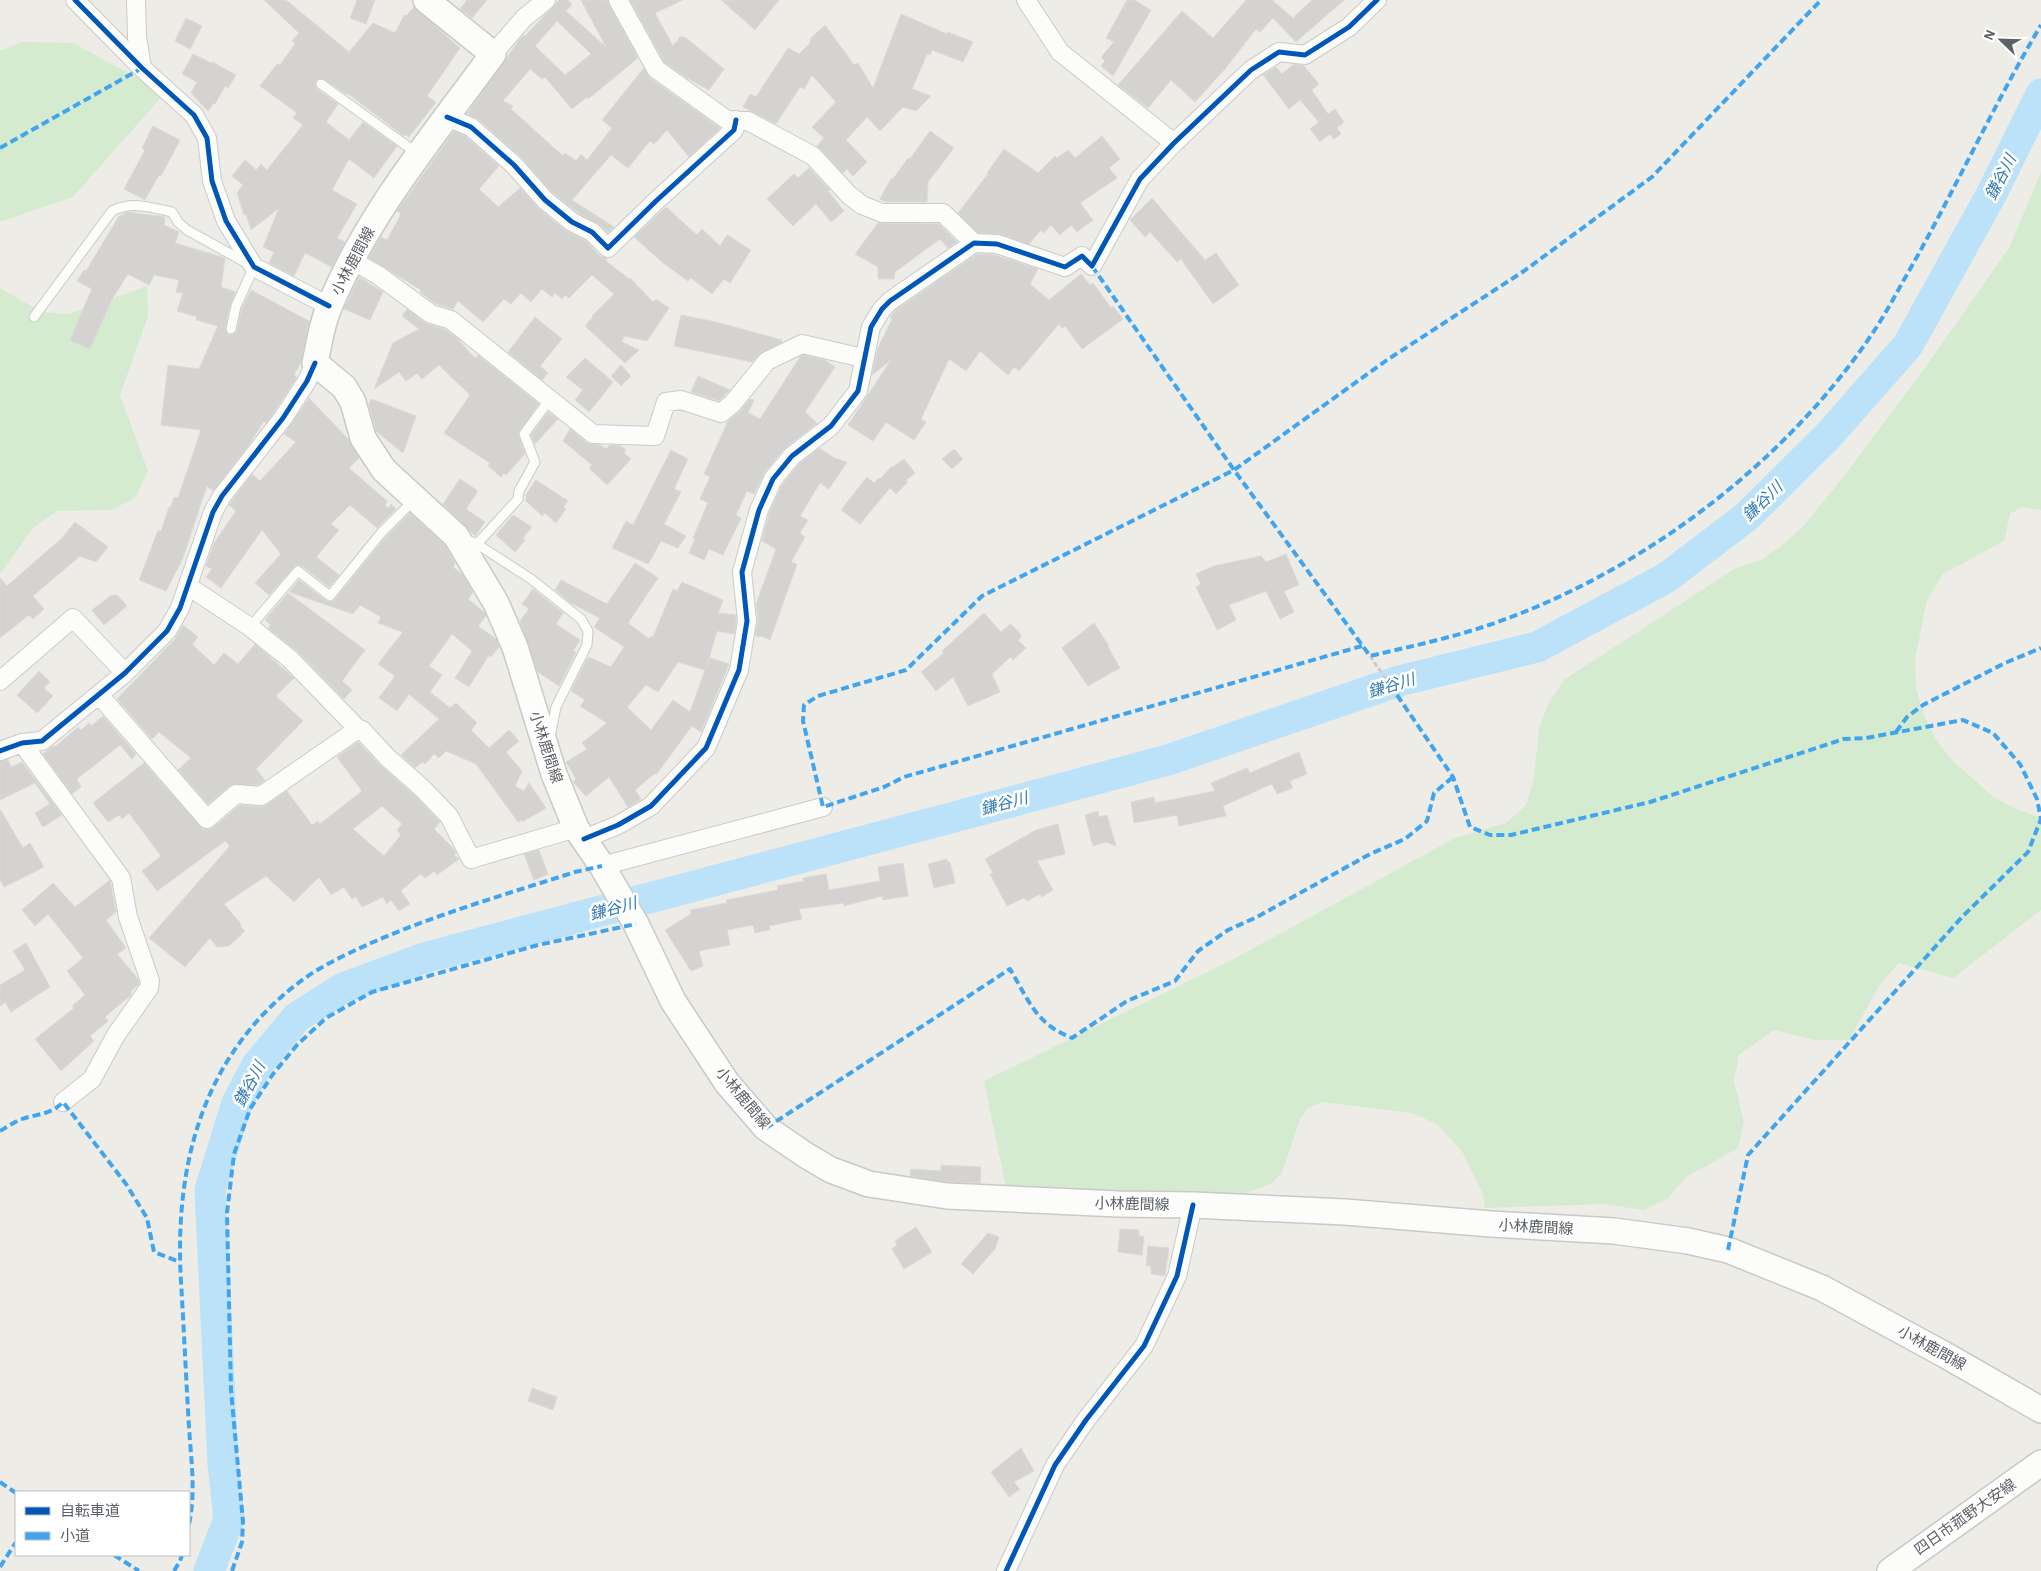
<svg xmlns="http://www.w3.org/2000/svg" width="2041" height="1571" font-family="'Alegreya Sans','Noto Sans JP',sans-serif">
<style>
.green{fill:#d5ebd0}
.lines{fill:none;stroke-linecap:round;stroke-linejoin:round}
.river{stroke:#bbe2f8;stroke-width:31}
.building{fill:#d5d3d1;stroke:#dcdad6;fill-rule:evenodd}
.service-casing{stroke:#cacac9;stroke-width:11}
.minor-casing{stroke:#cacac9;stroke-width:20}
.secondary-casing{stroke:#c9c9c8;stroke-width:28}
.path{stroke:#c9ceca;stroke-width:3;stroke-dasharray:5 2.5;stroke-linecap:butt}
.service{stroke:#fcfcfb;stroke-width:9}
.minor{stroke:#fcfcfb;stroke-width:18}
.secondary{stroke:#fcfcfb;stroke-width:25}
.quiet{stroke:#40a5ee;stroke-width:4;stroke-dasharray:8 4;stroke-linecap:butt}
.cycleway-casing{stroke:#fff;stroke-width:8}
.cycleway{stroke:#0057b8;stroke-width:5}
.labels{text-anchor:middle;stroke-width:5;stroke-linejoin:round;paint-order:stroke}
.street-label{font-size:15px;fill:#5c6166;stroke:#fff}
.water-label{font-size:16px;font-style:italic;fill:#357bb2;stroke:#fff}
</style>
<rect width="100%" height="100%" fill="#edece7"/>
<!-- green -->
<path class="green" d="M22,42L73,43L165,93L73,197L0,222V51Z
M2041,172V510L2022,507L2010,514L2004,541L1943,574L1927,600L1915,660L1916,688L1923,713L1935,738L1951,759L1992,796L2014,808L2041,818V910L1953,978L1899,963L1879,986L1849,1040H1815L1774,1030L1739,1055L1734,1081L1744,1122L1738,1148L1686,1177L1668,1198L1644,1210L1603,1204L1485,1208L1483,1194L1463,1153L1437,1124L1412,1113L1322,1102L1308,1108L1300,1119L1282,1173L1272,1183L1244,1194L1006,1188L984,1081L1230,961L1455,838L1506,823L1526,805L1534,779L1539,728L1549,702L1564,680L1734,569L1761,560L1783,545L1804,525L1841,480L1927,365L2009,248Z
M147,286L148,316L120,395L148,471L135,498L111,510L57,511L33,528L0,574V288L41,312L68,314Z"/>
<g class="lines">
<!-- river -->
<path class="river" d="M209,1571L229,1519L223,1464L210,1190L237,1103L257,1065L297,1017L343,988L424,958L1168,760L1399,681L1537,647L1666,578L1746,517L1828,436L1908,345L1992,193L2041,94"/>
</g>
<!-- building -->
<path class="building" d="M264,0H286L349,52L373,23L395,33L404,15L406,16L414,7L460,48L427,96L436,102L409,137L405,134L404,136L347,93L346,94L324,79L316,80L315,84L317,89L338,104L326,122L349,140L363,122L397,146L374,178L349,159L332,190L357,204L337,238L345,242L332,267L305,253L294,276L269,263L274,252L263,247L279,208L251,230L246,214L244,215L237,193L243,185L232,176L245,160L256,170L261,164L267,170L303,125L293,118L297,113L260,86L277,64L280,65L295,44L292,41L299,33Z
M357,0H375L366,24L350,18Z
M467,0H487L472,18L460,9Z
M559,0H567L572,4L566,11L606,47L581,0H607L638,58L588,99L587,97L572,109L545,77L542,79L530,69L503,101L513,106L511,109L563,156L565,153L576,161L581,154L587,160L612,128L602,120L644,68L650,78L720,128L689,157L667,130L654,144L650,141L628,168L611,155L572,200L614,227L608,233L599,224L578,213L552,192L521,157L478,119L467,114L520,39L524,35L525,36ZM557,21L591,54L565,75L535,46Z
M630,0H683L655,13L673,46L680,37H685L724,69L709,90L687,78L664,62Z
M721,0H779L755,30Z
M1127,0H1134L1151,10L1113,76L1101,66L1105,61L1101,57L1114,42L1106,38Z
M1246,0H1272L1293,18L1312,0H1344L1296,42L1273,18L1260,32L1256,29L1225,69L1195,102L1171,80L1148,108L1118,85L1182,11L1213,38Z
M901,14L947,34L948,32L973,42L963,62L932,50L930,55L927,54L912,89L931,96L916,111L903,107L880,131L867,117L846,140L867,162L853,176L847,169L843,173L817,146L824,138L812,127L836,102L812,75L804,89L800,87L776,124L743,107L750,94L756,97L788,48L799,54L810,43L811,38L825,25L854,65L858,63L873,88Z
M186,18L202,26L190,49L175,41Z
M193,54L211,63L212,62L236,75L228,88L225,86L215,104L214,103L208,111L191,93L197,82L182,74Z
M1294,64L1304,66L1319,84L1312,90L1328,114L1335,109L1344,122L1337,128L1341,134L1334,139L1330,134L1320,142L1310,129L1319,122L1300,100L1289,109L1263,75L1276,67L1282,74Z
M153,126L180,140L161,176L159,175L145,200L124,189L145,150L142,148Z
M454,131L465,136L499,166L479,189L498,207L520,188L538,208L565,230L586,241L600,256L607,258L606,261L629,279L630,278L653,302L656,299L669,308L647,341L624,336L622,342L639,350L625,363L585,326L593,317L592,316L614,294L592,275L569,298L565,295L562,299L555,293L552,297L542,289L531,302L521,293L511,304L504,299L483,322L458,301L453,309L436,304L420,292L421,290L369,258L381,237L387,240L401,214L397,211Z
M930,131L954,148L928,182L927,202H886L880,199L891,179H893L908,158L910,159Z
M1102,136L1120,159L1109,168L1117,178L1080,203L1093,220L1077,232L1071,225L1060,235L1051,225L1044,233L1041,230L1029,244L1000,234L978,233L958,213L988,174L987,173L1004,149L1038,173L1055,156L1057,158L1068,150L1075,158Z
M809,168L830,190L828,191L844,211L831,222L816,204L793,226L767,199L794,174L798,178Z
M1152,198L1205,260L1216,253L1239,285L1213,304L1181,259L1177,262L1150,232L1145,237L1130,220Z
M666,207L697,235L702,229L720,246L727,235L751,250L730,283L724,279L712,294L691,278L688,281L663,263L634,237Z
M128,212L165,217L164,225L179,232L175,243L225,258L221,287L236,292L230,305L225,328L227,334L232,335L236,333L242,308L251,290L309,321L301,362L294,375L297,377L274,412L266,423L264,421L250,443L213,491L207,486L183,558L166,591L139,580L158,531H161L169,507H171L174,497L178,498L201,430L161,425L168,365L199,369L218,326L196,320L197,317L177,311L183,293L176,292L179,280L154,275L149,285L128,274L112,299L90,349L70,340L92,289L77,281L84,270L86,271L119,216Z
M878,223L939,224L957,242L948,248L940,239L895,272L894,279H878V267L855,254Z
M977,254L995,255L1038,269L1030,284L1049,300L1081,274L1090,285L1093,283L1111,308L1113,306L1123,319L1082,349L1065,326L1062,328L1059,324L1019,371L1014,367L1008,375L980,351L966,371L949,359L921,419L926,422L914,440L886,422L873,441L848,425L891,360L872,375L878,348L892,319L890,317L897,309Z
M359,277L383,292L370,320L344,309Z
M407,309L425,323L446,330L457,338L471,354L476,358L478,355L539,404L518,433L525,454L506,475L504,473L501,477L488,466L490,463L444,433L470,395L439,365L422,379L417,373L406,381L399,372L374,389L393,343L419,329L402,316Z
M681,315L716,322L782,340L781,343L762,352L752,362L674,346Z
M535,317L562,339L540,366L548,373L542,380L508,352Z
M803,355L825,360L835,367L805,412L817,423L784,449L765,472L754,494L747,491L736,515L741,518L723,555L709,549L704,560L689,553L695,539L693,538L708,503L700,499L710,477L704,474L728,421L740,411L750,399L754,400L748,413L760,419L800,357Z
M585,358L613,382L589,412L575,400L583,390L566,377Z
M621,365L631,376L621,386L611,376Z
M698,376L730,390L719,401L691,392Z
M309,398L348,439L359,458L349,468L387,501L385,506L389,508L391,504L396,509L377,528L350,505L331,524L339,530L316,557L339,575L329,587L302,566L296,565L269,595L255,583L281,554L262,530L221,588L206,577L212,569L206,566L214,543L236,511L229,505L252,474L260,481L296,442L284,434Z
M371,399L416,416L403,453L376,431L369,404Z
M548,412L558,419L535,444L531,435Z
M570,429L587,443L600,445L606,449L610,445L621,446L626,450L624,453L631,459L607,485L589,468L592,465L563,441Z
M819,448L834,458L847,462L829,489L820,483L800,516L808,520L800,533L805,537L791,562L797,564L770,640L761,636L760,637L755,635L758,620L756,604L776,549L762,541L769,514L782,485L799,464Z
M954,449L963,459L952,469L942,459Z
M671,450L688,459L674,489L681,492L664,524L686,536L678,548L661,541L648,564L612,548L626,521L633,525Z
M904,459L915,473L906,480L908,482L896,494L890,488L860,524L841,510L867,477L874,483L878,478L880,479L892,466L893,467Z
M460,479L478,491L466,509L485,522L475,536L443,504Z
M536,480L568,501L563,507L566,509L556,523L545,513L542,516L525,500L527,498L525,496Z
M410,513L445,545L455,563L453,567L463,575L473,592L468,599L485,613L486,616L478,626L496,639L499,647L491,657L489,655L469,687L455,678L472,651L452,634L429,666L442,675L430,692L450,708L456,703L477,723L471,730L489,748L509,730L519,741L506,752L522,771L515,786L524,791L529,783L546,808L522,822L521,820L518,822L476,764L446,751L439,758L434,754L425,764L422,762L415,768L401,755L439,719L409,694L397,711L379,698L395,676L378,664L403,632L378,623L381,617L360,605L353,614L289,592L299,580L326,601L333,602L386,537Z
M513,515L532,527L523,538L525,540L515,552L496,535Z
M75,522L108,547L96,562L80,556L33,596L44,609L33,619L29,615L0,638V578L7,586L62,538Z
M1286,554L1299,585L1284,591L1294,612L1280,619L1266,591L1229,605L1236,620L1217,630L1196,587L1201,584L1196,574L1214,566L1261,556L1266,562Z
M635,563L658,578L628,623L649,639L651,636L653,637L673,589L677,591L682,582L723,600L718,613L736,615V621L734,634L717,631L707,666L710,658L729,664L701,732L692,726L656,775L655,773L635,790L641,799L628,807L609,777L586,796L573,782L576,779L566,762L587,749L582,743L607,723L580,706L585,700L571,691L588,657L611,667L624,647L594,627L600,618L571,603L555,590L561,580L607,604ZM678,662L705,670L690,712L673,700L651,730L627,707L646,685L658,692Z
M533,589L563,613L556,624L580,640L573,651L576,652L559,686L538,672L520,621L529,609L522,604Z
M288,593L365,650L342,681L352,690L344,699L298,652L268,628L271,625L265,620Z
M112,595H117L127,606L104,625L92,610Z
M984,613L1001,632L1010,624L1014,627L1022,636L1018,640L1026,648L1013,660L1010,657L992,674L1000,692L968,706L953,677L936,691L921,672L944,653L942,651Z
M1094,623L1109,646L1108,647L1120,668L1088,686L1062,648Z
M183,625L198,637L192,644L214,665L224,653L238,664L255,644L294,678L276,696L303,721L256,769L265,780L258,785L232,784L208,804L178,770L191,758L159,732L152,739L117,699L175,639Z
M39,671L50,682L44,688L53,696L37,713L17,695Z
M103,716L136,754L132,759L120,745L77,779L81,787L72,794L43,754L53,746L55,747L78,727L81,730L89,723L91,726Z
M358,742L380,765L415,796L440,822L434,829L453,848L456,853L454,855L459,859L437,875L434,871L426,878L420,874L401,891L410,904L399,911L391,900L387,904L383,897L362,907L356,897L352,899L344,887L331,895L319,877L294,902L266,876L224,904L241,924L240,926L245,931L229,946L217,947L210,938L185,967L149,938L230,846L225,841L157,891L142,871L161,856L129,813L122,819L119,815L108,822L93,803L144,763L203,829H209L214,827L240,805L260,807L266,805L287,791L312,825L318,821L320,824L362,791L337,757ZM382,806L402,824L397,830L401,835L384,856L353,829Z
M1299,752L1307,774L1290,781L1293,788L1277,794L1272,784L1223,806L1226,816L1179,826L1177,815L1134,823L1131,802L1154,797L1155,803L1215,791L1211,783L1247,768L1250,773Z
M8,759L11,767L22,762L62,815L43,827L35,813L50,804L35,783L0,800V761Z
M0,809L23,848L30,843L44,867L4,887L0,880Z
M1098,811L1099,817L1107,815L1116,846L1106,842L1093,846L1085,815Z
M1058,824L1065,854L1037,861L1053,890L1042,897L1040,894L1027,901L1024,898L1007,906L990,874L993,873L985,859L1036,830Z
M539,850L548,874L534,880L524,854Z
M947,859L948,862H950L955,883L934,888L928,864Z
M903,863L908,896L883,900L882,896L844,906V903L799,909L802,919L769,926L770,930L755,933L753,925L727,930L730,945L699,951L703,966L691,971L665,930L691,914L690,910L727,903L726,900L778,890L777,886L804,881L803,878L826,874L829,890L880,881L878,867Z
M110,880L116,912L106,920L126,948L117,954L138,979L139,984L131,991V995L105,1017L108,1021L90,1036L94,1041L61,1071L35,1039L74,1008L72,1006L85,995L67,971L83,958L48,914L35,926L22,910L53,883L75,907Z
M26,943L50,987L11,1012L5,1002L0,1006V985L25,970L13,951Z
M941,1165L981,1167L980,1183L948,1182L910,1176L911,1169L941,1171Z
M916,1227L932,1252L904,1269L892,1249L897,1245L895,1241Z
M1120,1229L1139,1230V1236H1144L1142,1255L1118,1252Z
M988,1233L999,1237L995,1249L973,1274L961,1264Z
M1148,1246L1169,1248L1165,1276L1151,1274V1266H1146Z
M532,1388L557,1397L553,1410L528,1401Z
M1021,1448L1034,1471L1014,1482L1020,1489L1009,1497L991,1472Z"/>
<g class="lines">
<defs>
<path id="service" d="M321,84L418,154
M34,317L112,211C132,201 150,207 172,212L178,222L187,230L254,267L236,306L231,329
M465,539L477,544L531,579L581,619L588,631L587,645L556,707L550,737
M477,544L518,499L519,491L535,462L524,434L550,399
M250,627L298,571L330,596L381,533L415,499"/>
<path id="minor" d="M75,0L142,68L194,115L207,138L212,181L226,221L254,267L329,306
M136,0L137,37L142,68
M618,0L656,69L727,120L748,121L813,156L849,195L862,205L882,213H943L974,243
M1026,0L1060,52L1174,143
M493,54L524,18L546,0
M447,117L471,127L514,165L545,200L572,222L592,232L608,248L656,201L734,130L736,120
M351,260L378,275L431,314L451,320L593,434L655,436L666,402L681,400L721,413L733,403L767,361L802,344L863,358
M188,586L250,627L290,659L358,729L362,730L388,758L422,788L449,816L471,859L576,828
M0,681L73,618L125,673
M100,696L207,819L236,794L261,796L358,729
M22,743L121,878L128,917L150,981L149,988L116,1035L92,1079L63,1102
M0,751L22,743L42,741L125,673L167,631L180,608L213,512L222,496L283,418L307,381L315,363
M584,839L618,825L651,806L706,748L739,670L747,621L742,572L759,510L773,479L792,456L831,426L858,391L871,327L882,309L890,301L974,243L997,244L1065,267L1082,256L1092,266L1140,179L1174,143L1251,70L1279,52L1305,55L1349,27L1377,0
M602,866L823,807
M1006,1571L1055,1465L1086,1420L1144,1346L1177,1276L1193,1205"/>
<path id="secondary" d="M426,0L493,54C434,135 369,212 330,305C322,322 319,344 315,363L344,387L353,402L363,438L384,470L456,536L496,603L515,647L554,774L576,828L602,866L636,924L673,1001L727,1083L766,1128L807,1156L831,1170L869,1184L947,1196L1118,1204L1193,1205L1345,1212L1491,1224L1614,1231L1688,1241L1728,1250L1822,1288L1947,1356L2041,1410
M1890,1571L2041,1463"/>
</defs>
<!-- service casing -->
<use href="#service" class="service-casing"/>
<!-- minor casing -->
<use href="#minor" class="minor-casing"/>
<!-- secondary casing -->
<use href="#secondary" class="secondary-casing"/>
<!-- path -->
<path class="path" d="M1370,656L1397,695"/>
<!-- service -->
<use href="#service" class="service"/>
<!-- minor -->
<use href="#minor" class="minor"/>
<!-- secondary -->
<use href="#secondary" class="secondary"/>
<!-- quiet -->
<path class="quiet" d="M0,148L142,68
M1092,266L1234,470L1370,656C1408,647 1446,639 1483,627C1635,577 1785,465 1874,331C1888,310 1900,286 1913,264C1957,185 1995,103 2041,25
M1362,646L904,777L884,787L823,807L803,721L804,705L818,696L906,670L982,596L1234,470L1387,360L1524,271L1652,177L1821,0
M1397,695L1453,777L1470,827L1490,835H1511L1650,802L1844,739L1866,738L1963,720L1993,733L2020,764L2037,799L2041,819
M1896,732L1907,717L1923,705L2005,663L2041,648
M766,1128L1010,969C1029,1001 1036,1024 1072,1038L1127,1001L1175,981L1198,951L1228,930L1257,917L1370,854L1405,839L1427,821L1434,793L1453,777
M0,1131C7,1127 14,1122 22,1119C36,1114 51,1115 63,1102L126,1184L147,1218L154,1252L180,1262
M1728,1250L1748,1155L1962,917L2028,852L2041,819
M0,1482L16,1493
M189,1524C196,1493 191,1459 189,1427C186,1379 184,1330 181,1282C174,1162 204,1051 305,978C325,964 349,953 371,943C437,914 507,894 575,872L602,866
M114,1555L139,1571
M0,1567L16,1542
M174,1571L180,1561L182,1555
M232,1571L242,1542L243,1522L231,1390L227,1213L234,1154L250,1109L273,1074L297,1045L326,1018L372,992L538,945L636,924"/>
<defs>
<path id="cycleway" d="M75,0L142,68L194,115L207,138L212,181L226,221L254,267L329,306
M447,117L471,127L514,165L545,200L572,222L592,232L608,248L656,201L734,130L736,120
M0,751L22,743L42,741L125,673L167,631L180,608L213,512L222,496L283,418L307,381L315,363
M584,839L618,825L651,806L706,748L739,670L747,621L742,572L759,510L773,479L792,456L831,426L858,391L871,327L882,309L890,301L974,243L997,244L1065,267L1082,256L1092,266L1140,179L1174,143L1251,70L1279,52L1305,55L1349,27L1377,0
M1006,1571L1055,1465L1086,1420L1144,1346L1177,1276L1193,1205"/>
</defs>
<!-- cycleway casing -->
<use href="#cycleway" class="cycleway-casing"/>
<!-- cycleway -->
<use href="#cycleway" class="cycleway"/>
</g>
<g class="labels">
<!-- street labels -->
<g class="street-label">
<text transform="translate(353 261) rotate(-62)" y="5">小林鹿間線</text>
<text transform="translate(546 747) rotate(72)" y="5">小林鹿間線</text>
<text transform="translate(743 1098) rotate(50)" y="5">小林鹿間線</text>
<text transform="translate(1132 1204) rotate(1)" y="5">小林鹿間線</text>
<text transform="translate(1536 1227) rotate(3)" y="5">小林鹿間線</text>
<text transform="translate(1932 1348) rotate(29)" y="5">小林鹿間線</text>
<text transform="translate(1965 1517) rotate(-35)" y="5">四日市菰野大安線</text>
</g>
<!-- water labels -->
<g class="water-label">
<text transform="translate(2000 177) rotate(-63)" y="6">鎌谷川</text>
<text transform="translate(1762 501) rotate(-44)" y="6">鎌谷川</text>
<text transform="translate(1391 685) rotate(-17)" y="6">鎌谷川</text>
<text transform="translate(1004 803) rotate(-15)" y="6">鎌谷川</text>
<text transform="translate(613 908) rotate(-15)" y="6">鎌谷川</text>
<text transform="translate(249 1084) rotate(-62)" y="6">鎌谷川</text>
</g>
</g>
<!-- legend -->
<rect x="15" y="1491" width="175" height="65" fill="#ffffff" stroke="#bec0c2"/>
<rect x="25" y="1507" width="25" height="8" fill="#0057b8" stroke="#bec0c2"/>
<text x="60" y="1516" font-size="15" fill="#5c6166">自転車道</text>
<rect x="25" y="1532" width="25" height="8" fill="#40a5ee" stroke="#bec0c2"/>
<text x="60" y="1541" font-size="15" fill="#5c6166">小道</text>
<!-- north arrow -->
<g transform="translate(2001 40) rotate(293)" stroke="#ffffff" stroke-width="4" paint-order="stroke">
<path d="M0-4L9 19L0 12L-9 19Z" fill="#5c6166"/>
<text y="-8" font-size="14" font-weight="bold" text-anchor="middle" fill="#5c6166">N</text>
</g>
</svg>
